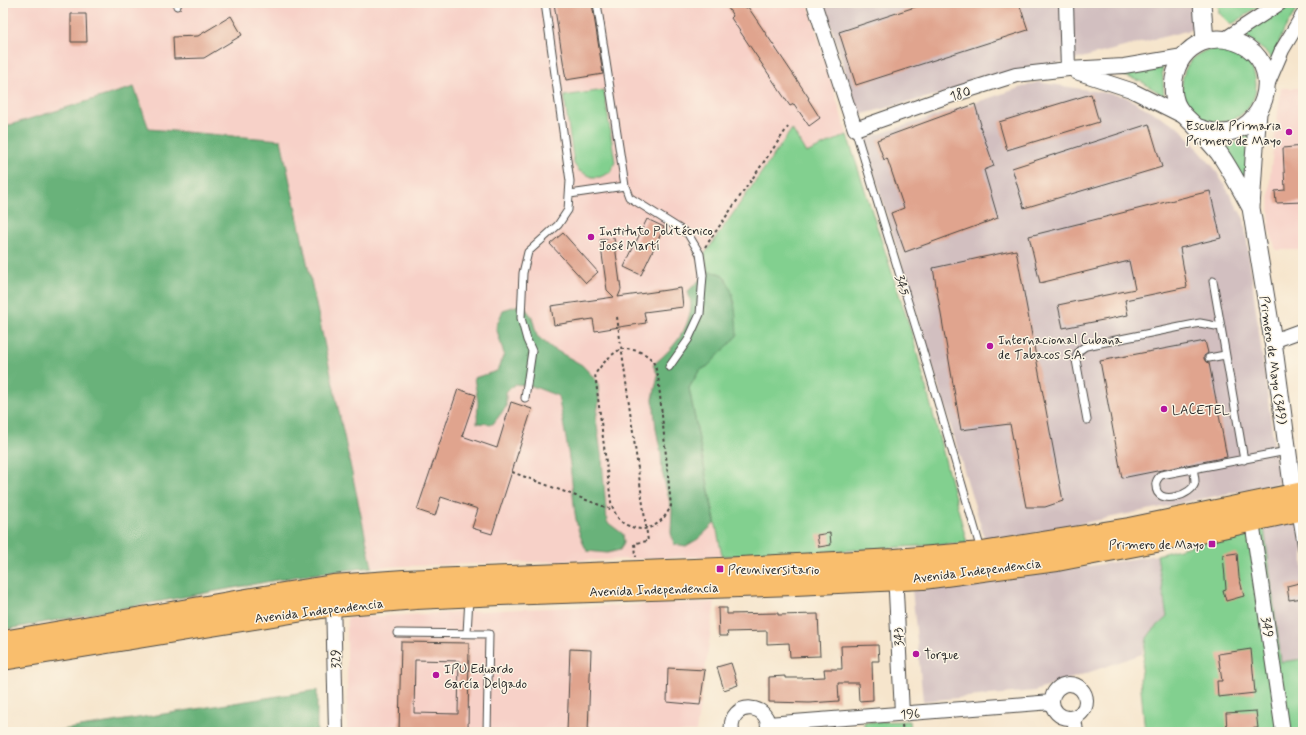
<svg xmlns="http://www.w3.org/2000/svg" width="1306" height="735" font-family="Mynerve,sans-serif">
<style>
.built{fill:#f7d1c8}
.industrial{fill:#d2bfc0}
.green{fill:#82d08f;stroke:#567e5d}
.forest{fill:#69b27a;stroke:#4a6e52}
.building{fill:#e0a48e;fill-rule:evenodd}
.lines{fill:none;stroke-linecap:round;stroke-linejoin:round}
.service-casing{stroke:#494743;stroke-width:9}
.minor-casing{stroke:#494743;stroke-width:16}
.tertiary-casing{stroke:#494743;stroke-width:19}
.primary-casing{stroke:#494743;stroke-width:24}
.path{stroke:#494743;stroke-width:2;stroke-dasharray:3 3;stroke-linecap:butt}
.service{stroke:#fff;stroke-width:7}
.minor{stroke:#fff;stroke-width:14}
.tertiary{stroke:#fff;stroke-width:17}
.primary{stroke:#f9be6d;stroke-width:22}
.poi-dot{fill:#b5179e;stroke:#fcf5e5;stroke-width:1.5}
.labels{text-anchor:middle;stroke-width:3;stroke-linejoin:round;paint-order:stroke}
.street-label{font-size:13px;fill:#2b2b2b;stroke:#fcf5e5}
.poi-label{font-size:13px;fill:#2b2b2b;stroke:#fcf5e5;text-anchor:start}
</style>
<rect width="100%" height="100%" fill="#fcf5e5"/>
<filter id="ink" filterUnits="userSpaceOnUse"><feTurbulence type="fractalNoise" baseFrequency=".025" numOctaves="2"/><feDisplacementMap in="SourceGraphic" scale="8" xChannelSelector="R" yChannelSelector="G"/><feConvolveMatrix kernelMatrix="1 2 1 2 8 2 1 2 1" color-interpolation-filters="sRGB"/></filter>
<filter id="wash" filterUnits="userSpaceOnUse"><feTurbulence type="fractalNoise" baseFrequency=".012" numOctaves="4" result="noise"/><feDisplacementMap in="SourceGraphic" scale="16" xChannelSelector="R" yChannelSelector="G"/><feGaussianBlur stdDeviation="0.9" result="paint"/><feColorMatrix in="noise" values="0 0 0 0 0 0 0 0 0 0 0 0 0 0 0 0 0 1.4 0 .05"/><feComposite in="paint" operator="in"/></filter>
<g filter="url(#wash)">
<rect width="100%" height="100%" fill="#f6e5cc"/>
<!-- built -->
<path class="built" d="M3,3H808L847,135L912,334L967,543L789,554L372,567L281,140L148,129L133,87L3,127Z
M1281,88H1303V250H1276L1269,228L1270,175Z
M715,602L696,732H347V618L522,609Z"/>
<!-- industrial -->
<path class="industrial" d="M824,3H1196L1198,28L859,115Z
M1038,82L1124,96L1179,127L1215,169L1244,219L1279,483L986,543L864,139Z
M1303,516V659L1281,662L1264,526Z
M1157,555L1167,617L1152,631L1147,638L1142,654L1035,691L923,701L912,589L1078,568Z"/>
<!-- green -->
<path class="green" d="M1218,3H1263L1231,25L1219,13Z
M1291,3H1301L1284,30L1272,61L1267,53L1243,34Z
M1182 85a37 37 0 1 1 74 0a37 37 0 1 1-74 0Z
M1162,64L1164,96L1142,82L1112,72Z
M604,90L615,162L611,172L600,177H592L579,171L574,164L564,96Z
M792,129L806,153L847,135L912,334L967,543L789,554L722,556L689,388L699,371L708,366L735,303L726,279L719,273L708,272L704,255Z
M1252,132L1246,188L1225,149Z
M1264,526L1281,662L1303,659V732H1145L1140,678L1147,638L1152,631L1167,617L1157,555Z
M910,721L911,732H865L864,722Z"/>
<!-- forest -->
<path class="forest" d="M134,87L149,129L281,140L372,567L299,576L3,630V127Z
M708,272C712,272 717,272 720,274C736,284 736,320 737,336L708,366L699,371L689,388L715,523L698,539L686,546L674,544L671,533L672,510L662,472L661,454L656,429L653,399L658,375L653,365C672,349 688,333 691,306C691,302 689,296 688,291Z
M522,304L532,317L537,336L552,348L582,365L598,382L599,401L596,419L602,460L607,522L623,534L624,542L620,550L607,553L587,551C575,530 574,507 572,482C569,454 564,425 558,396L532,386L515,384L506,392V407L493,424L477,423L478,402L474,378L497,371L504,354L496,327L503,310Z
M317,690V732H55V731Z"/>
<g id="blocks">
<!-- building -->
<path class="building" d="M554,3H592L603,74L566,80Z
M725,3H742L746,8L748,7L809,98L808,99L820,118L809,126L794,104L790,106L731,18L733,16Z
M927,3H1019L1028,30L856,85L839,32Z
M71,14H86L87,42H71Z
M231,16L242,35L204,58L174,59L173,37L198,36Z
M1091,94L1099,122L1007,150L999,122Z
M975,104L981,125L980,126L994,166L984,170L998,218L905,252L891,213L904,208L887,158L884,160L877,140Z
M1149,124L1162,167L1024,208L1012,168Z
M1303,146V202L1276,203L1275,191L1285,190L1283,148Z
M1210,191L1221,238L1180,248L1187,287L1125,300L1128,315L1063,328L1058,305L1135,289L1129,261L1040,283L1029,236Z
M647,219L664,227L641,275L624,267Z
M563,233L598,272L586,283L550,244Z
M614,238L621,290L618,297L681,288L683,307L644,312L646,323L613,328L595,331L593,319L554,325L551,306L614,297L607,290L600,240Z
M1016,250L1063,501L1045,507H1026L1010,424L961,430L933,268Z
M1205,341L1208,353L1204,356V359L1206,362L1209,363L1227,457L1122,478L1100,361Z
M458,389L476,395L462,436L497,448L511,402L532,409L492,534L472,528L478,509L441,497L435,516L417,510Z
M830,533L831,545L819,547L817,535Z
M1237,553L1239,577L1244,596L1226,601L1223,590L1226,589L1223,555Z
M1303,582V598L1289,600L1287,586Z
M718,608H727V614L778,613V615L818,614L820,656L790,657L789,643L767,644V631L727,632L728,636H719Z
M401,642L469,643L468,732H399ZM415,660L459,661L458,714L414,713Z
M878,645L879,661H872L873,700L859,701L858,683H838L839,701L809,703L769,702V677L785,676V678H801L825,677L824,669H842L841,646Z
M570,649L591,650L588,732H567Z
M1251,649L1255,693L1218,697L1217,681H1222L1218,654Z
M731,663L738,685L724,690L717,667Z
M668,668L705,670L700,705L667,702Z
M1256,711L1258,728L1227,730L1226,713Z"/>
</g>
</g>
<g filter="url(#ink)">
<use href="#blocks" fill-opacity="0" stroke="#494743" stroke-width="1"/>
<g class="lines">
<defs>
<path id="service" d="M597,3L625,186L629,197L688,234L700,254L703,275L700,314L688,340L669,367
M177,6L178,3
M855,129L920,341L981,550
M570,194L625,186
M1213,281L1244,460
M1209,358L1225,355
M525,398L532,351L527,340L521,318L523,273L528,252L558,225L568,210L570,181L545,3
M1087,420L1076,360C1077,352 1079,350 1086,346L1200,323L1221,327
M1193,469C1194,473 1195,478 1195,482C1194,495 1156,507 1156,486C1155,482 1158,478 1161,475L1287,451
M1296,513L1303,555
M397,633L489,634L487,732
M467,633L469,598"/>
<path id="minor" d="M814,3L855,129L943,98L1016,75L1068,69L1124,66L1183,56
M1066,3L1068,69
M1225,39L1280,3
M1076,72L1131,90L1183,116
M1267,85L1282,50L1303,15
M1273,341L1303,330
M1252,521L1283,732
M895,572L902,713
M333,598L336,732
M1052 701a17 17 0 1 1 34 0a17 17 0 1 1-34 0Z
M1074,718L1076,732
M768,724L1052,702
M732,732C727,698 775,703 767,732"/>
<path id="tertiary" d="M1202,3L1205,41
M1258,113L1254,159L1251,208L1273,341L1295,507
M1196,127C1205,130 1213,133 1222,133C1264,132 1283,72 1248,48C1217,28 1180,43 1174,79C1173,86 1173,96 1176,103C1181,115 1189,119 1197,128C1204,136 1212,145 1219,153C1231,170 1241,190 1251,208"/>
<path id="primary" d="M3,642L258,598L333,586L404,581L720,569L895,560L982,553L1129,529L1303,493
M3,659L334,605L416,598L500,594L795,584L923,578L1057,560L1182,536L1303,509"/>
</defs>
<!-- service casing -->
<use href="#service" class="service-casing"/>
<!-- minor casing -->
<use href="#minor" class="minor-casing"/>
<!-- tertiary casing -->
<use href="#tertiary" class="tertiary-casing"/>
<!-- primary casing -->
<use href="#primary" class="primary-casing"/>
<!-- path -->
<path class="path" d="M705,247L788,127
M617,317L648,541L635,543L636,557
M621,349C632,349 644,351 652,360C655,364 656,371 658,375L671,506C664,521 650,534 632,527C630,526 625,525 623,523C617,519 613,509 611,502L595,374C603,363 610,355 621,349Z
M512,472L613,510
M902,725L903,732"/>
<!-- service -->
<use href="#service" class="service"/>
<!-- minor -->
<use href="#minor" class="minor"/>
<!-- tertiary -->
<use href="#tertiary" class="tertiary"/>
<!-- primary -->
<use href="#primary" class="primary"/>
</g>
</g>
<!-- markers -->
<g class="poi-dot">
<circle cx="1289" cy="132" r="4"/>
<circle cx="591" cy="237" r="4"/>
<circle cx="990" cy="346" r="4"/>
<circle cx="1164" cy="409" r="4"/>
<rect x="1208" y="540" width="8" height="8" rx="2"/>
<rect x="716" y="565" width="8" height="8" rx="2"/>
<circle cx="916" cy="654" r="4"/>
<circle cx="436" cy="675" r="4"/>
</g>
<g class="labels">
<!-- street labels -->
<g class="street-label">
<text transform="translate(960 93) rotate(-17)" y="5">180</text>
<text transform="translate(903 285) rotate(73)" y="5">345</text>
<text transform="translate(1274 360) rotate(82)" y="5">Primero de Mayo (349)</text>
<text transform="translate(977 570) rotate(-7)" y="5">Avenida Independencia</text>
<text transform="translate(654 589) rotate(-2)" y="5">Avenida Independencia</text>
<text transform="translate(319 610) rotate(-7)" y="5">Avenida Independencia</text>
<text transform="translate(1268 627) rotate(82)" y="5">349</text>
<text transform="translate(898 637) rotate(-93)" y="5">343</text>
<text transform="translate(335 659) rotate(-91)" y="5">329</text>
<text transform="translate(910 713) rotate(-5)" y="5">196</text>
</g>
<!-- poi labels -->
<g class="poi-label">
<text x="1281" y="130" text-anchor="end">Escuela Primaria<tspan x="1281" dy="15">Primero de Mayo</tspan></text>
<text x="599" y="235">Instituto Politécnico<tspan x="599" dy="15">José Martí</tspan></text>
<text x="998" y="344">Internacional Cubana<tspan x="998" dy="15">de Tabacos S.A.</tspan></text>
<text x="1172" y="414">LACETEL</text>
<text x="1204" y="549" text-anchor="end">Primero de Mayo</text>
<text x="728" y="574">Preuniversitario</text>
<text x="924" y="659">Torque</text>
<text x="444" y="673">IPU Eduardo<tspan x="444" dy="15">García Delgado</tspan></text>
</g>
</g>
<!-- margin -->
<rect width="1306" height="735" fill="none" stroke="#fcf5e5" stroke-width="16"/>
</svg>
